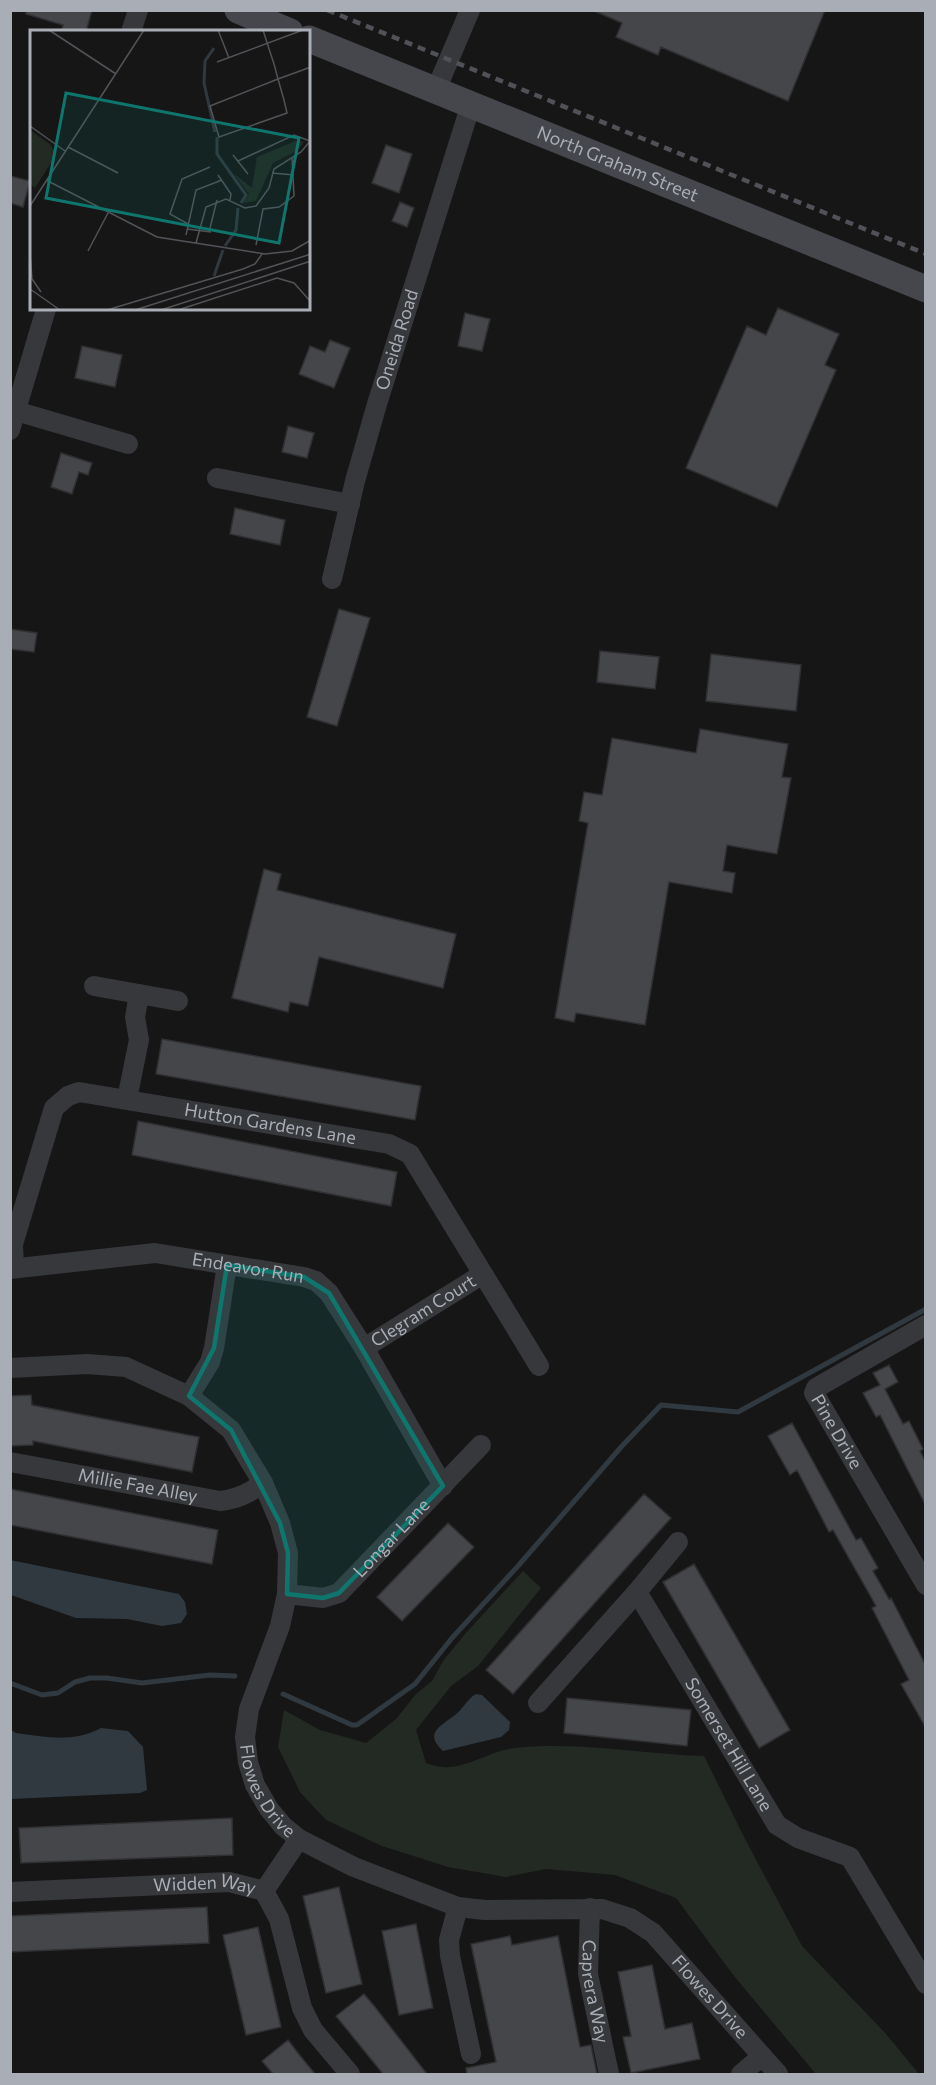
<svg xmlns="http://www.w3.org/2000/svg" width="936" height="2085" font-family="Commissioner,sans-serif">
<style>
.green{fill:#222a23}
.water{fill:#30393f}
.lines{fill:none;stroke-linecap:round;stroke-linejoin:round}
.stream{stroke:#30393f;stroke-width:5}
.building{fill:#45464a;stroke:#303033;stroke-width:1.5}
.minor{stroke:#37383c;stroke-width:20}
.secondary{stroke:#45474c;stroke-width:27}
.rail{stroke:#505257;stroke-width:4.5;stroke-dasharray:8 6;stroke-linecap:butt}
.marked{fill:#0f766e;fill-opacity:0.2;stroke:#0f766e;stroke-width:4.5;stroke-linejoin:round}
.labels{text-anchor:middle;stroke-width:6;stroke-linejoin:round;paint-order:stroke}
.street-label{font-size:18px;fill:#a9aeb6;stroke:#111112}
.inset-river{fill:none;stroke:#30393f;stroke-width:3}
.inset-road{fill:none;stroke:#515357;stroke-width:1.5}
.view{fill:#0f766e;fill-opacity:0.15;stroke:#0f766e;stroke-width:3}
.inset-edge{fill:none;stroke:#a9aeb6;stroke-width:3}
</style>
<rect width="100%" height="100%" fill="#161617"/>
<!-- green -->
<path class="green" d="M523,1571L541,1588L478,1666L451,1686L416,1730L426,1763C432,1765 441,1768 448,1767C471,1766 492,1750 515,1748C575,1741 643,1754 704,1756L745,1839L802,1946L886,2034L919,2074H816L734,1976L676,1898L615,1875L546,1869L506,1877L448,1867L382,1846L326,1820L300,1792L278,1747L284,1710L320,1730L366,1743L396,1719L416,1694L432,1681L443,1661L465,1634Z"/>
<!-- water -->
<path class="water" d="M10,1560L179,1594L185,1602L187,1614L181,1623L162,1626L127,1619L76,1618L11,1595Z
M476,1694L482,1695L510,1722L509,1730L501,1737L443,1751C423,1733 441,1726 455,1715C463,1709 467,1699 476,1694Z
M101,1728L128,1731L143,1747L147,1790L140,1793L11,1799V1730L16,1733C45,1737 74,1743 101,1728Z"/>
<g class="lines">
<!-- stream -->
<path class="stream" d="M10,1683L42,1695L58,1693L75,1682L90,1678H107L142,1683L210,1675L235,1676
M283,1694L352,1725H357L415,1684L452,1638L518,1566L622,1446L661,1405L738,1412L926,1309"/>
</g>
<!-- building -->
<path class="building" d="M26,10H92L86,32H61L63,25L26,14Z
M592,10H825L788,101L661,47L658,55L616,37L622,23Z
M386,145L412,154L399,193L372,183Z
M10,176L30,181L23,207L10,203Z
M400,202L414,208L407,227L392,221Z
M778,308L839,334L825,365L836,370L777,507L686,468L747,326L766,335Z
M465,313L490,319L482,351L458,346Z
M330,340L350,348L334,388L299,374L310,346L325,352Z
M82,346L122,355L115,387L75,378Z
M288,426L314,433L307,458L282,452Z
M61,453L92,463L88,475L79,472L72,494L51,487Z
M235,508L285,520L280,545L230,534Z
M339,609L370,618L337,726L307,717Z
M10,629L37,633L34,652L10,649Z
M600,651L659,657L655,689L597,682Z
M711,654L801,665L796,711L706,701Z
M700,729L788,744L782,777L791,778L777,854L727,845L723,871L735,873L732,893L669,882L645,1025L576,1013L574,1022L555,1018L588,823L579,821L584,792L602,795L612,738L696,753Z
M264,869L281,874L277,890L456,934L443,988L319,957L308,1006L290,1002L288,1012L232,998Z
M162,1039L421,1086L415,1120L156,1074Z
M138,1121L397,1172L391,1206L132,1155Z
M889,1365L898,1382L885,1389L903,1424L909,1421L923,1449L920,1451L926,1463V1506L880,1415L876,1417L863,1393L880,1385L873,1373Z
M31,1395L32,1405L199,1437L192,1472L33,1441V1445L10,1446V1396Z
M792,1423L856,1540L861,1538L878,1568L873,1571L889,1599L891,1598L926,1666V1728L901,1684L909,1680L872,1608L876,1606L833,1530L829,1532L797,1470L790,1475L768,1436Z
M10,1489L218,1530L212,1564L10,1525Z
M644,1494L671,1518L513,1694L486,1670Z
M448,1523L474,1547L402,1621L377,1597Z
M694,1564L790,1730L759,1748L663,1582Z
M567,1698L691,1710L687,1746L564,1733Z
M232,1818L233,1855L21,1863L19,1828Z
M339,1887L362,1984L326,1993L303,1896Z
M207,1907L209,1943L10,1952V1916Z
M416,1924L433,2008L399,2015L382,1931Z
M258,1927L281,2027L246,2035L223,1935Z
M510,1936L512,1945L558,1936L580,2047L591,2045L597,2074H467L466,2068L496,2062L471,1944Z
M652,1965L665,2029L692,2023L700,2059L631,2073L623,2037L631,2036L618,1972Z
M364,1994L375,2007L427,2074H383L336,2016Z
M288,2040L298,2053L315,2074H273L262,2061Z"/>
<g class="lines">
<!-- minor -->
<g class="minor">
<path d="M131,32L138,10"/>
<path d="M436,90L470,10"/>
<path d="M16,411L128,444"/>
<path d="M10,430L46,309"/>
<path d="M217,478L350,504"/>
<path id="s1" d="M332,579L355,481L377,404L471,104"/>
<path d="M94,986L178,1001"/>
<path d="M127,1099L139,1040L135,1017L139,994"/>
<path id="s2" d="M14,1268L13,1244L54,1108L68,1096L79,1092L389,1144L410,1154L539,1366"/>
<path id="s3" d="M10,1269L155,1253L304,1277L316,1281L329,1293L364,1348L443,1486"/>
<path id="s4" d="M926,1325L816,1388L814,1393L926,1585"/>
<path id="s5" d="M364,1348L483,1274"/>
<path id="s6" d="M10,1368L87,1364L126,1367L189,1396L231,1430L263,1483L280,1523L288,1553L287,1594L280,1626L249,1709L245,1737L248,1762L255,1785L269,1809L283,1826L299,1839L354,1867L458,1907L485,1910L602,1909L630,1918L653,1933L778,2074"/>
<path d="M189,1396L210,1362L214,1348L227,1265"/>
<path id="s7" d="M10,1462L220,1501C238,1499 249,1493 263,1483"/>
<path id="s8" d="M637,1592L777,1825L798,1838L850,1857L926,1984"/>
<path id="s9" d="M287,1594L323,1598L339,1593L481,1445"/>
<path d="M538,1703L637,1592L678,1542"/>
<path d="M264,1891L299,1839"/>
<path id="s10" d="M10,1892L229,1882L264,1891L279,1919L302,2008L313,2030L350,2074"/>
<path d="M458,1907L449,1940L450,1956L471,2054"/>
<path id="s11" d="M590,1908L588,1974L609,2074"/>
<path d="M741,2074L762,2056"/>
</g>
<!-- secondary -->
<g class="secondary">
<path d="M238,10L290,32"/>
<path id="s12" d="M309,39L926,289"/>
</g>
<!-- rail -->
<path class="rail" d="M327,10L926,254"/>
</g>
<!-- marked area -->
<path class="marked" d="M227,1265L304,1277L329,1293L443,1486L339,1593L323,1598L287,1594L288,1553L280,1523L231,1430L189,1396L214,1348Z"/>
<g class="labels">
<!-- street labels -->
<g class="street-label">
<text dy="6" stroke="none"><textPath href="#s12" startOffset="333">North Graham Street</textPath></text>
<text dy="6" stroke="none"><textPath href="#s1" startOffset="248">Oneida Road</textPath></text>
<text dy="6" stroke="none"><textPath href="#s2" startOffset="390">Hutton Gardens Lane</textPath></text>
<text dy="6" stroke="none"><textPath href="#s3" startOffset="240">Endeavor Run</textPath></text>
<text dy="6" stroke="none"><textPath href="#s5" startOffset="70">Clegram Court</textPath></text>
<text dy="6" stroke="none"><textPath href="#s4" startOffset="177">Pine Drive</textPath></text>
<text dy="6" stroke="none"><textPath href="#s7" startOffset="130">Millie Fae Alley</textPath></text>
<text dy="6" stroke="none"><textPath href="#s9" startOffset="129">Longar Lane</textPath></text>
<text dy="6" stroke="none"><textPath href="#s8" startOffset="178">Somerset Hill Lane</textPath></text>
<text dy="6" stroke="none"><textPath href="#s6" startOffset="626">Flowes Drive</textPath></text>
<text dy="6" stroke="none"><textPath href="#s10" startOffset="195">Widden Way</textPath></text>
<text dy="6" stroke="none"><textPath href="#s11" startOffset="84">Caprera Way</textPath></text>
<text dy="6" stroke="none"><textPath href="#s6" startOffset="1146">Flowes Drive</textPath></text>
</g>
</g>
<!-- overview -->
<g transform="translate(30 30)">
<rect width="280" height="280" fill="#161617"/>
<path d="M0,100L21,115L26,125L5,158L0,154ZM268,110L274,112L268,120L243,133L226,171L213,173L219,164L203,143L222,158L227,127Z" fill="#222a23"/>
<path class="inset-river" d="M184,18L175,31L174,53L185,102M187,107V124L216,165L211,173M195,216L206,200L208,178M184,246L193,220"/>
<path class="inset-road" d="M19,0L86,44M188,0L199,28M233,0L241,25L244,34L248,49L254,70L257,83L189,107L180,76L248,49L281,37M187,32L273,0M0,96L35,121M38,117L88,143M203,125L218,144M208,131L264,105L280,111M242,143L264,145M188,145L201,164L200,170M16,150L127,207L235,224L262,221L281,210M0,176L114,0M158,194L140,184L152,149L180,137M157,199L181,202M179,202L187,170M156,205L166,160L192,150M166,213L176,177L196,169L215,178L226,176L239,158L244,139L271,122L281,110M226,215L233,179L249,177L264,166L262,127M58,221L78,183M0,223L2,249L11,262M0,259L30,280M77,280L213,239L225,234L232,224M105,280L281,224M131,280L281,231M148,280L247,248L264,253L281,272"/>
<path class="view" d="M36,63L269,108L249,213L16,168Z"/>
<rect width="280" height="280" class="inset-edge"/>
</g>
<!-- border -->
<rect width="936" height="2085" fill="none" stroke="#a9aeb6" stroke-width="24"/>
</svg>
